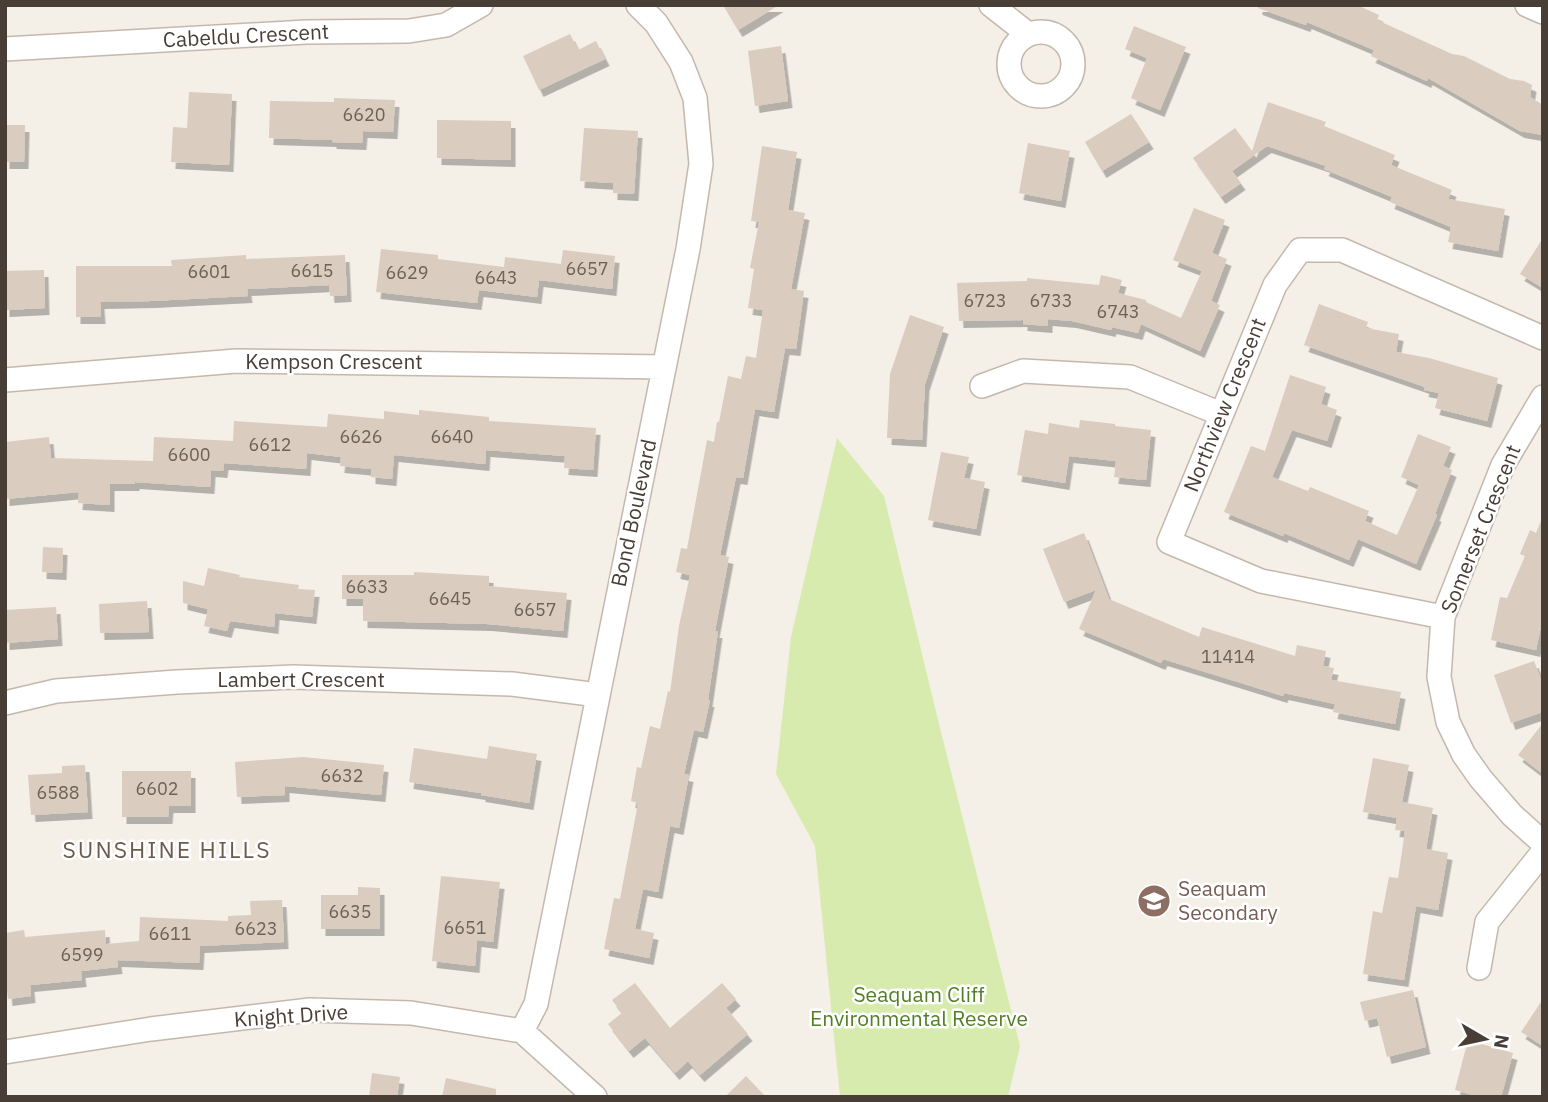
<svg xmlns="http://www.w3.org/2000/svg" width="1548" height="1102" font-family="'IBM Plex Sans',sans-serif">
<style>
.green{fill:#d8ebae}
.building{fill:#daccbf;filter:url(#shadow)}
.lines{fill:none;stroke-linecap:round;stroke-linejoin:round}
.minor-casing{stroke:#c4b8ac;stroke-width:26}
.minor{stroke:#fff;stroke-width:23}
.labels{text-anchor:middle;stroke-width:5;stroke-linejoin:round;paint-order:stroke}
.number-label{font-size:18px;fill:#6c6258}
.street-label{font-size:21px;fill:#483e36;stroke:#fff}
.education-label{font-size:21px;fill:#785e54;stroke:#fff;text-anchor:start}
.park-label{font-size:21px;fill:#527e25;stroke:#fff}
.neighbourhood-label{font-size:23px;letter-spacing:2px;fill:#6b5b4c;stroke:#fff}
</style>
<defs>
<filter id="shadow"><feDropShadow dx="4.5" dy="7" stdDeviation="0" flood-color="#0004"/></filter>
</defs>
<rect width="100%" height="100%" fill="#f4efe7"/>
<!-- green -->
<path class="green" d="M837,438L884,496L937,716L1020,1046L1008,1097H840L815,846L776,774L791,637Z"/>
<!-- building -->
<path class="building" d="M723,5H779L738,30Z
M1258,5H1357L1379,15L1377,20L1452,54L1464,56L1510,79L1524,81L1532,85L1530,97L1543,105V135L1520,131L1428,78L1427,81L1371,56L1374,50L1307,22L1306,25L1258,8Z
M1134,26L1186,47L1160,110L1131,98L1147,58L1125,49Z
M570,34L578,50L596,41L605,59L539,90L523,56Z
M781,46L788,101L755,106L748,51Z
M189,92L232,94L229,165L171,162L173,127L187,128Z
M334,98L395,100L393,132L363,131L362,143L332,142V140L269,138L270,101L334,102Z
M1268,102L1326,122L1324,126L1395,155L1391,165L1452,190L1448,199L1505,209L1498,251L1448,242L1451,227L1390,202L1392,197L1324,169L1326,166L1267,146L1232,171L1241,183L1221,197L1193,158L1235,128L1252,151Z
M1131,114L1149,142L1102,171L1085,142Z
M437,120L511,121V160L437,158Z
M5,125H25L24,162H5Z
M584,128L638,131L634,194L613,193V183L580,181Z
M1028,143L1070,151L1061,201L1019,193Z
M762,146L797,152L788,210L805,213L791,289L804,291L796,349L785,348L774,412L755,409L743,478L736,477L720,555L729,557L715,631H718L708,700H710L703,732L694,730L684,774L689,775L679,828L670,826L658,892L643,889L635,929L654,933L649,958L604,949L614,898L620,899L638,803L631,801L637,767L641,768L650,726L660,729L668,691L670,692L679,626L690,575L676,572L681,548L687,549L707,440L714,442L717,422H719L728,376L741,379L746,356L756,358L763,310L748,308L754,269L750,268L759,222L751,221Z
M1194,208L1225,220L1212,253L1227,259L1211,301L1220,305L1200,351L1141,324L1138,333L1112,327L1111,330L1072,321L1048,319V326L1023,324V320L959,321L957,283L1027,281V278L1099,285L1101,275L1122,280L1118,293L1146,300V302L1181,318L1202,271L1173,260Z
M1543,238V288L1520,274Z
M381,249L438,255V259L504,267L505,257L561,264L563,250L615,256L612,289L539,280L537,297L479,290L477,303L376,292Z
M246,255V259L345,255L347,295L330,296L329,285L247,289L248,296L151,301L100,302L101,317H76V266H172L171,260Z
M44,270L45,308L5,310V271Z
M1319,304L1368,322L1366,328L1399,334L1396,352L1429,358L1498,378L1487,421L1435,408L1439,393L1424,390L1425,387L1304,345Z
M910,315L944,327L925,384L922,440L887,438L890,374Z
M1290,375L1326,387L1321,404L1337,410L1327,441L1292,430L1272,477L1308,491L1310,487L1369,511L1365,521L1397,535L1419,485L1401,477L1418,434L1451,447L1443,466L1452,470L1435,514L1437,515L1416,564L1358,539L1349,560L1284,533L1283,536L1224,512L1251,446L1265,451Z
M419,410L489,417V421L596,428L593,470L564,468L565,456L486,450L485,464L394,455L392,479L371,477V469L340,466L341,457L307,453L306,469L224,463L223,471L211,470L210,487L135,482V484H110V505L78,503L79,492L5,499V442L49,437L51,458L153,461L154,437L233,441L234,421L327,427L328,414L384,419V411L419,415Z
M1080,420L1115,424V426L1151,430L1146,480L1114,477L1116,461L1069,456L1065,483L1017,475L1025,430L1048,434L1049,423L1079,428Z
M941,452L969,457L964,478L985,482L976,529L928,520Z
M1543,516V617L1536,650L1491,640L1500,597L1507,598L1525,556L1520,554L1530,530L1536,533Z
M1084,533L1109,599L1199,637L1202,627L1295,656L1297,645L1326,651L1323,666L1334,668L1331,680L1401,692L1395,724L1333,712L1335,704L1284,693L1283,696L1163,659L1161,663L1079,629L1096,590L1064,602L1043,549Z
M43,547L63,548L62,573L42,572Z
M208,568L240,575L239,577L299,585L298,589L315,590L312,617L275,613L274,627L230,621L227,631L204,626L208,609L183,603V581L204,586Z
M414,572L489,576V586L567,593L563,631L487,624L363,621V599H342V575H414Z
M147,601L149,632L100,633L99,604Z
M56,607L58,639L5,643V610Z
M1534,661L1543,685V712L1511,723L1494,675Z
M1543,723V774L1518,755Z
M489,746L537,754L529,803L481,795V793L409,782L414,748L487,759Z
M303,757L384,765L381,795L285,786V795L237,797L235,762Z
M1373,758L1409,765L1402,802L1433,808L1426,849L1448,853L1438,910L1416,906L1404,980L1363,974L1373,911L1382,913L1389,877L1398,878L1405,831L1395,830L1397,818L1363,812Z
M85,765L88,812L31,815L28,775L62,773V766Z
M122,771H191V806H169L168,817H122Z
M441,876L500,882L493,942L477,940L475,966L432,961Z
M358,887L380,888V929H321V895H358Z
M282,900L284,942L200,946L199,963L117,960L118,967L81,971L82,980L30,985L31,996L8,999L5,973V933L24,930L25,937L105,930L106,944L139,941L140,917L228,921V916L251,915L250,901Z
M635,983L670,1028L722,983L736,999L726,1008L748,1034L700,1075L688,1061L675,1073L645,1038L629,1051L608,1024L622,1013L612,1000Z
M1413,990L1426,1047L1387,1057L1377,1018L1365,1021L1360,1002Z
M1543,999V1046L1521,1032Z
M1468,1040L1513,1053L1501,1097H1480L1455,1090Z
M372,1073L400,1077L397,1097H369Z
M746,1076L766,1097H725Z
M446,1078L496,1089V1097H442Z"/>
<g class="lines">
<defs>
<path id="minor" d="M991,5L1028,34
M1527,5L1543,12
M1009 64a32 32 0 1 1 64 0a32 32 0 1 1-64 0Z
M5,49L306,32L409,31L446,25L481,5
M5,380L236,361L664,367
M982,386L1023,371L1130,377L1221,414
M1543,397L1503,465L1443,617L1439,677L1448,722L1464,755L1481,779L1512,815L1543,843
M1443,617L1261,581L1169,542L1275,285L1300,250H1342L1543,338
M5,703L56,691L177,682L293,677L512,684L598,695
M1479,968L1487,922L1543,852
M522,1031L536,1004L688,249L701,164L695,98L681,62L656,23L638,5
M5,1052L151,1029L310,1010L411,1013L522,1031L595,1097"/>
</defs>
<!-- minor casing -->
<use href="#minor" class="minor-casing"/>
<!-- minor -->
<use href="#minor" class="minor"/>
</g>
<!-- icons -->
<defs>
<symbol id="school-disc" viewBox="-11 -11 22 22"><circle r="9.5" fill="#8d6e63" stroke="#fff"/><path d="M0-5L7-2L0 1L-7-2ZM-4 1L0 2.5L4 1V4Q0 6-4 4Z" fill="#fff"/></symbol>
</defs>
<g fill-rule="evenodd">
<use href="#school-disc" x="1135" y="882" width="38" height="38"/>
</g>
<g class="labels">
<!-- number labels -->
<g class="number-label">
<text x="364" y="121">6620</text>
<text x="587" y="275">6657</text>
<text x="312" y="277">6615</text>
<text x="209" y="278">6601</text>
<text x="407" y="279">6629</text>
<text x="496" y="284">6643</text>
<text x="985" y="307">6723</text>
<text x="1051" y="307">6733</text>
<text x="1118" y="318">6743</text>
<text x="361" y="443">6626</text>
<text x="452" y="443">6640</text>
<text x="270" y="451">6612</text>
<text x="189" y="461">6600</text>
<text x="367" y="593">6633</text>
<text x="450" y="605">6645</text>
<text x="535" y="616">6657</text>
<text x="1228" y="663">11414</text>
<text x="342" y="782">6632</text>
<text x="157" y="795">6602</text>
<text x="58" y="799">6588</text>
<text x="350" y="918">6635</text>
<text x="465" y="934">6651</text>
<text x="256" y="935">6623</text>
<text x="170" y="940">6611</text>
<text x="82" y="961">6599</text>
</g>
<!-- street labels -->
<g class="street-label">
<text transform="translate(246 36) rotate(-3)" y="7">Cabeldu Crescent</text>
<text x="334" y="369">Kempson Crescent</text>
<text transform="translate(1225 405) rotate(-68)" y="7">Northview Crescent</text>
<text transform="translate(634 513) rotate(-78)" y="7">Bond Boulevard</text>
<text transform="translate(1481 529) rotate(-68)" y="7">Somerset Crescent</text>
<text x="301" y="687">Lambert Crescent</text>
<text transform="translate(291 1016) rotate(-4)" y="7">Knight Drive</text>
</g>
<!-- education labels -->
<g class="education-label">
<text x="1178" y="896">Seaquam<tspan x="1178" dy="24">Secondary</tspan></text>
</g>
<!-- park labels -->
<g class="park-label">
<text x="919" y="1002">Seaquam Cliff<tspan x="919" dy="24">Environmental Reserve</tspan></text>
</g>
<!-- neighbourhood labels -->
<g class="neighbourhood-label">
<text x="167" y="858">SUNSHINE HILLS</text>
</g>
</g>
<!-- border -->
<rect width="1548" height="1102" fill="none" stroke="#483e36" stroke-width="14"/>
<!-- north arrow -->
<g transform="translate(1485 1039) rotate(99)" stroke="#ffffff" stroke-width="5" paint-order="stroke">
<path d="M0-5L12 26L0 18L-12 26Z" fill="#483e36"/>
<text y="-10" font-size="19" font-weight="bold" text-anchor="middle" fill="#483e36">N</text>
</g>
</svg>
